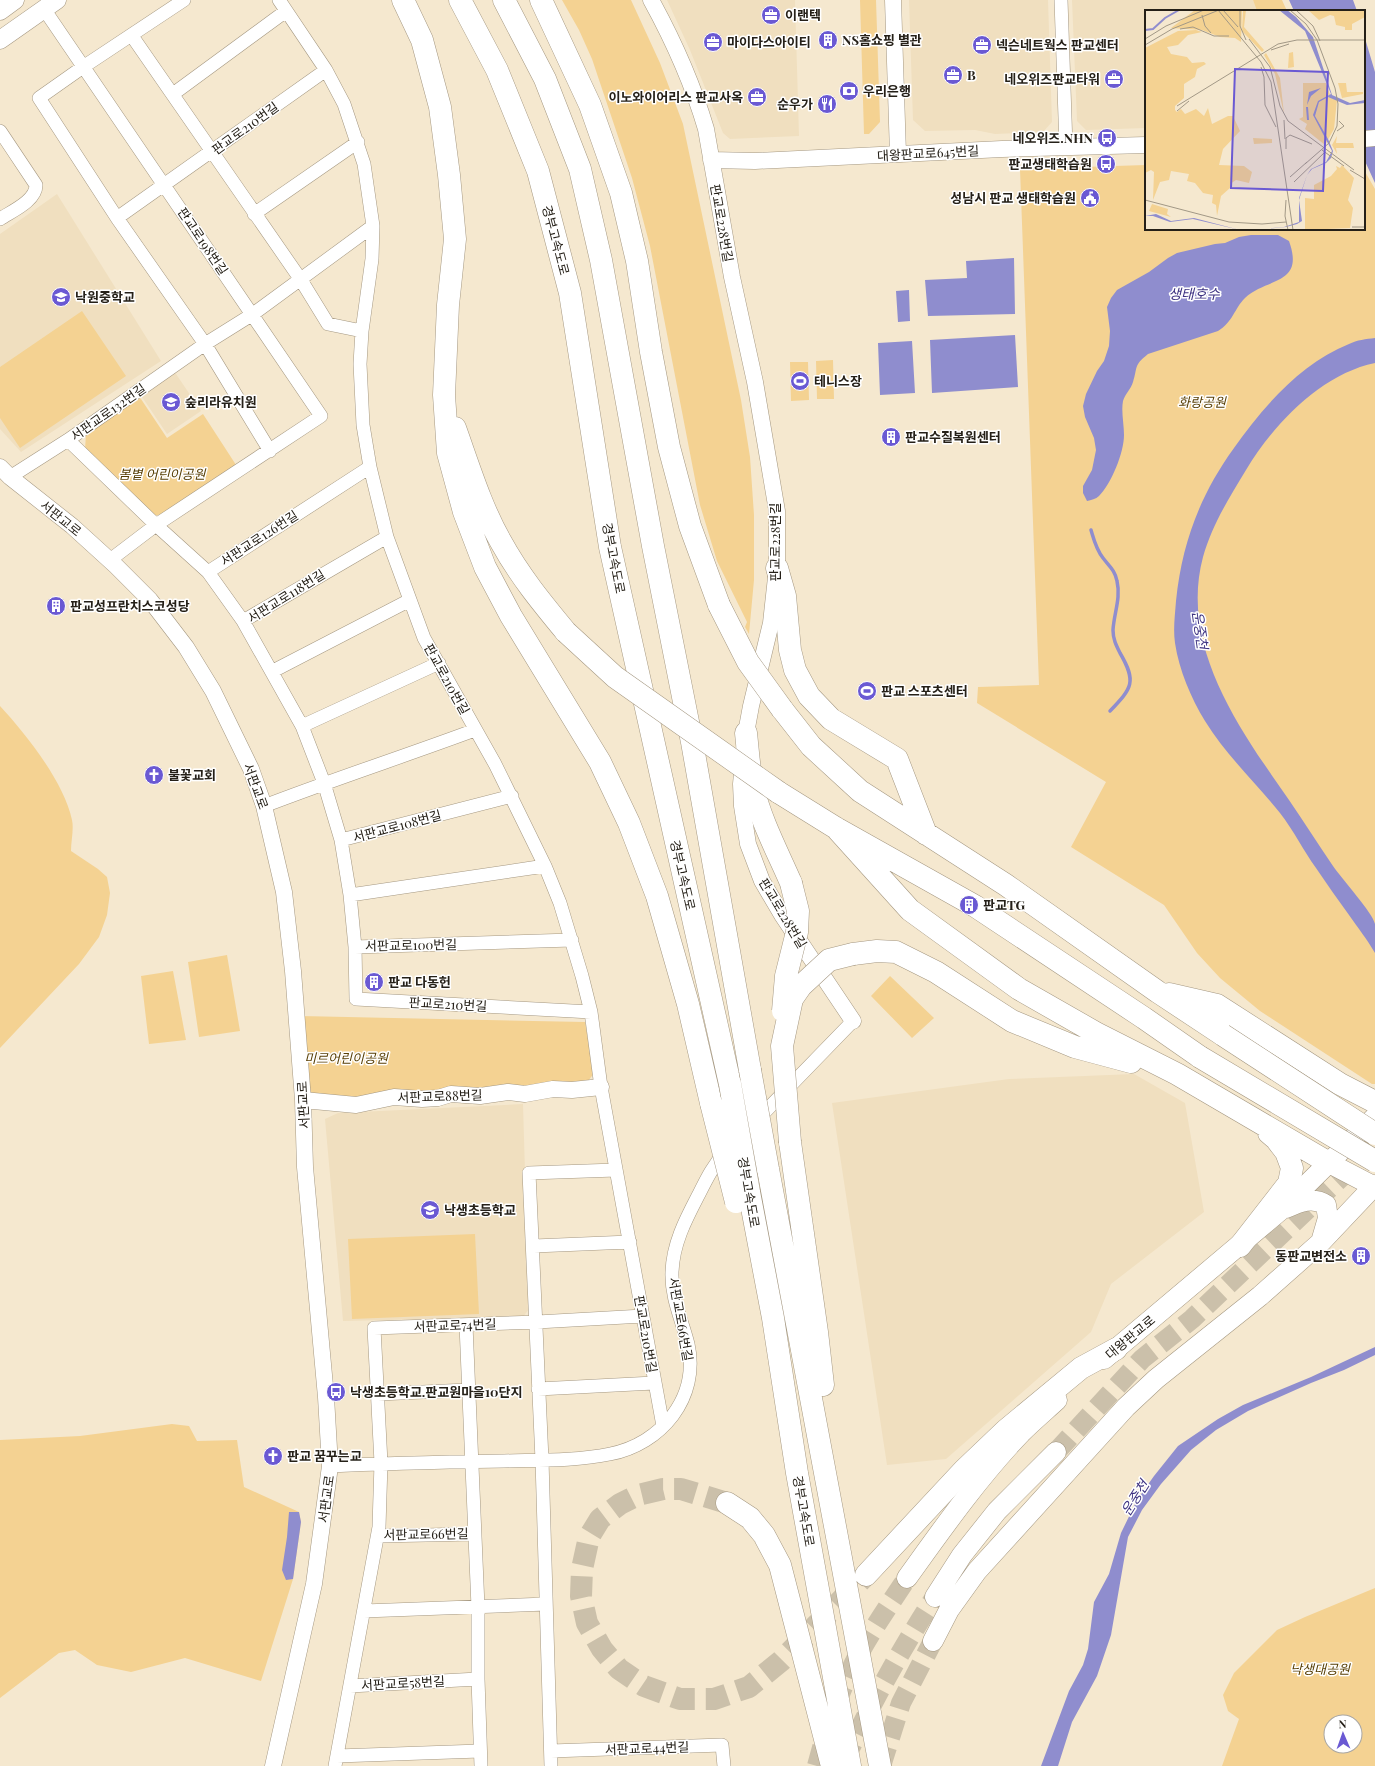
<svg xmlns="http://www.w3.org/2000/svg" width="1375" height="1766" font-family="'Playfair Display','Noto Sans KR',serif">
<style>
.built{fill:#f0dfbf}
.green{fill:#f4d292;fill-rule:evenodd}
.water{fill:#8f8dce}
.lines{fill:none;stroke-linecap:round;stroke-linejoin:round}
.stream{stroke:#8f8dce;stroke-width:3.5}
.primary-tunnel{stroke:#cbc0aa;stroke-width:20;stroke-dasharray:20 10;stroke-linecap:butt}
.motorway-tunnel{stroke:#cbc0aa;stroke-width:22;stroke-dasharray:22 11;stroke-linecap:butt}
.minor-casing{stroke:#a59882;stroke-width:14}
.tertiary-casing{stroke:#a59882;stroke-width:17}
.secondary-casing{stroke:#a59882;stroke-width:19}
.primary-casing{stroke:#a59882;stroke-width:21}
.motorway-casing{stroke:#a59882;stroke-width:23}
.minor{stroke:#fff;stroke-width:13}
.tertiary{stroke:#fff;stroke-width:16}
.secondary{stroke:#fff;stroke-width:18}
.primary{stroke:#fff;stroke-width:20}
.motorway{stroke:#fff;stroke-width:22}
.motorway-bridge-casing{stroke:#a59882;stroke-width:23;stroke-linecap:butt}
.motorway-bridge{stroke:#fff;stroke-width:22}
.labels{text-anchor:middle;stroke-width:3;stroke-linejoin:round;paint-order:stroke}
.poi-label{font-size:13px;font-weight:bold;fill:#252018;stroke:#fff;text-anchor:start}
.street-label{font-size:13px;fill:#252018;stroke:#fff}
.park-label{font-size:13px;font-style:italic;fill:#573e04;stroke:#fff}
.water-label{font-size:14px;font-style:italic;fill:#3e3382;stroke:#fff}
.inset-river{fill:none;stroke:#8f8dce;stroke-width:2}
.inset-road{fill:none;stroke:#a29886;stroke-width:1}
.view{fill:#6a59d3;fill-opacity:0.15;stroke:#6a59d3;stroke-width:2}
.inset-edge{fill:none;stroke:#252018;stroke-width:2}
</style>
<rect width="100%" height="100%" fill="#f5e8cf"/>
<!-- built -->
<path class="built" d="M667,0H795L799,136L730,139L723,133L690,50Z
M909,0H1048L1052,122L1043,132L995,134L975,130L925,131L913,120Z
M1072,0H1253L1257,11H1146V128L1086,130L1077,121Z
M57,194L161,361L21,452L0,429V234Z
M174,371L201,411L167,434L140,394Z
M1134,1074L1185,1103L1204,1212L1111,1284L1091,1332L946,1459L887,1465L832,1103L1009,1079Z
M523,1104L529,1309L523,1317L343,1321L325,1119L338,1113Z"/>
<!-- green -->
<path class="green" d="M562,0H631L660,63L683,124L741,400L750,457L754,515V580L749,634L745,627L747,622L717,561L700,505L650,246L632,178L592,59L579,30Z
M860,0H876L880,122L869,134H864Z
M1253,0H1282L1287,11H1257Z
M1146,165V229H1364V170L1375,189V1084H1372L1260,1011L1220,978L1197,953L1164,905L1071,847L1106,782L977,703L978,687L1039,685L1020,169Z
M82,311L126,376L20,448L0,418V367Z
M833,360L834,399H817L816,361Z
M790,362H808L809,400L791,401Z
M139,396L167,438L203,414L238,468L166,513L154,516L85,450L86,433Z
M0,706C26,734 64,782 72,820C74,829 71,841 71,851L98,869L107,877L110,893L107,915L99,937L79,964L0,1048Z
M227,955L240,1031L199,1037L188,962Z
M173,971L186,1040L149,1044L141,976Z
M890,976L934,1018L912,1038L871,996Z
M300,1016L585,1022L594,1073L586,1084L320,1101L307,1091Z
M475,1234L479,1314L352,1319L348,1239Z
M172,1424L189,1426L197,1441L237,1440L244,1487L299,1512L301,1522L293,1579L261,1681L185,1658L131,1672L97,1665L75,1650L59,1653L0,1698V1440L80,1436Z
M1375,1588V1766H1222L1239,1719L1228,1711L1223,1695L1234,1673L1277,1630L1305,1617ZM1331,1722H1355V1746H1331Z"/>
<!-- water -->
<path class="water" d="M1289,0H1353L1357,11H1294Z
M1364,35L1375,72V183L1364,159Z
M1251,235H1278L1289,241C1305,286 1267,277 1245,298C1234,309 1233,322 1218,331L1148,354C1133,366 1138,367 1133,382C1131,389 1125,394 1123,401C1121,411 1124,424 1124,435C1124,453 1111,484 1099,496C1096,499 1091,500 1087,501L1083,493V486L1092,470L1096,450L1094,438L1085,417L1083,406L1086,394L1097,371L1104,361L1109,346L1110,331L1107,307L1111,298L1117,290L1149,272L1168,258L1177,253L1215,244L1225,243L1239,237Z
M1014,258L1015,314L928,316L925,280L967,278L966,261Z
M909,290L910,321L898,322L896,291Z
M1015,335L1018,387L932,393L930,340Z
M1375,338V363C1321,374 1273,425 1246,470C1229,498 1212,525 1203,557C1179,647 1241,731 1289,800C1304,822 1318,844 1333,866C1341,878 1373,913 1375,924C1375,933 1375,944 1375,953C1367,939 1358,928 1349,915C1338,900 1327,884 1316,868C1303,850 1294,831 1280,813C1256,783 1226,755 1205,721C1191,698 1179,670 1175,643C1173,629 1175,615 1176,601C1182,543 1200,495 1234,448C1263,407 1301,363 1349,344C1357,340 1366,339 1375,338Z
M912,341L915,393L880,395L878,343Z
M1375,1347V1355L1344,1370L1311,1383L1248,1411L1216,1430L1191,1450L1161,1484L1142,1510L1128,1537L1111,1635L1097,1676L1072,1722L1058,1766H1041L1069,1691L1083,1665L1088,1649L1094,1602L1109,1574L1121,1533L1137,1500L1154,1476L1178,1446L1218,1419L1243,1405L1311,1377Z
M289,1512H299L301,1522L293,1579L286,1580L282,1570L287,1537Z"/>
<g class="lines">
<!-- stream -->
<path class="stream" d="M1091,530C1094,540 1096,549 1103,558C1109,566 1115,570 1117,581C1121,598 1114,613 1113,630C1113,639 1116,645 1120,653C1137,682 1132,688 1110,711"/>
<!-- primary-tunnel -->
<path class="primary-tunnel" d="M1056,1452L1142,1359L1192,1319L1375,1145
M836,1705C852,1658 880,1619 907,1578
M844,1761C871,1704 901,1649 935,1597
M817,1766L826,1733
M881,1766L901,1703L933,1641"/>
<!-- motorway-tunnel -->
<path class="motorway-tunnel" d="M727,1503L681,1489H663L638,1495L620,1504L600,1519L589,1537L582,1569L581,1596L587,1623L602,1649L619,1669L644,1686L680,1699H714L749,1687L781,1661L866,1575"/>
<defs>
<path id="minor" d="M184,0L83,67L39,98L117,218L205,344L270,451
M279,0L326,70L344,104L364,164L373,226L372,259L362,331L360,364L363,425L370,467L387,537L424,638L495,764L545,866L560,903L582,976L591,1012L601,1087L663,1426
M1061,0L1066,147
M44,9L321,416L156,525L110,560
M132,36L301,280L328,324L362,331
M173,94L286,11
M0,131L36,185C36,201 12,211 0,219
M254,214L358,142
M117,218L326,70
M68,440L156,525L208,572L243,621L302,726L324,783L341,840L350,895L355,947L356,999L591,1012
M10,477L68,440L205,344L253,314L373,226
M208,572L370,467
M243,621L387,537
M273,671L410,600
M302,726L439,663
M264,806C334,779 405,756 475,730
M341,840L512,796
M350,895L545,866
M355,947L572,940
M757,1120L853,1021
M534,1246L630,1242
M466,1325L478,1607V1679L481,1766
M538,1389L654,1383
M378,1394L468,1390
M330,1466C388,1463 446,1462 504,1461C539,1460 575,1461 610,1454C661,1444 700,1398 688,1344C682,1320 671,1298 672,1272C673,1243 686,1219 699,1194C707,1178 714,1164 726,1151
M378,1536L474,1534
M364,1611L546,1604
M350,1686L478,1679
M551,1751L722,1745L724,1766
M337,1756L480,1751
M335,1766L379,1527L381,1463L374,1328L537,1322L643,1316
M551,1766L542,1460L529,1173L616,1170"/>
<path id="tertiary" d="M651,0C673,40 693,85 706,129L732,277L755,382L777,511V568L771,623L751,706L746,733L741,784L742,806L748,844L762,881L782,915L853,1021
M893,0L898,154
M1364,139L1375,138
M711,160L755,161L1002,149L1146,145
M0,467L10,477L72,526L116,566L150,600L186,647L213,691L251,769L264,806L284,892L293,971L303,1100L305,1167L326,1397L330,1466L314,1584L273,1766
M303,1100L356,1105L394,1097L422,1099L438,1098L451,1094L480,1096L508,1092L525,1094L553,1089L572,1090L601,1087"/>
<path id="secondary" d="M0,11L15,0
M0,40L57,0"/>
<path id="primary" d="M1329,1163L1375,1187
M1286,1208C1299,1202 1313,1196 1326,1205L1328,1218L1321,1242
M1104,1359L1282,1209L1375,1117
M907,1578C943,1528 978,1478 1021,1433C1032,1422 1045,1411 1057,1400
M935,1597L962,1555L997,1511L1056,1452
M933,1641L949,1610L977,1571L1126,1407L1156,1379L1260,1296L1321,1242L1375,1185"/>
<path id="motorway" d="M403,0L422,40L440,107L449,175L455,239L448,305L444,395L448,453L464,512L485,567L511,616L600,762L629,823L657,896L688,1004L711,1103
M460,0L497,70L538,171L570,293L610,547L730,1084
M504,0L545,79L580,169L601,260L653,546L692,742L750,1070
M541,0L590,105L621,193L637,261L651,352L669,447L690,526L719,605
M455,428C469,467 481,507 501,542C519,575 542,603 566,632
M777,568L785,596L790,650L795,670L809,696L831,719L897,759L926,834
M782,709L811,746L860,791L1006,885L1158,992L1223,1035
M746,733C748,751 749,770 753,788C761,821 778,853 791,883
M778,792L836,828L975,906L1144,1018L1200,1057
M836,828L910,910L1019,989L1096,1033L1177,1074L1329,1163
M853,954L877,951L896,952L936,972L1012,1021L1075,1047L1131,1062
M1169,994L1217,1005L1340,1084L1375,1102
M790,1142L817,1332L823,1385
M768,1169L880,1766
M749,1192L773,1318L797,1473L850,1766
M1240,1246L1289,1183L1292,1168L1286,1152L1276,1139L1269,1133
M727,1503L750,1518L764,1535L780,1565L832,1766
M866,1575L964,1470L1006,1430L1081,1368L1116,1349"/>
</defs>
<!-- minor casing -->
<use href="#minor" class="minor-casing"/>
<!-- tertiary casing -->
<use href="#tertiary" class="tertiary-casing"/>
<!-- secondary casing -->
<use href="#secondary" class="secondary-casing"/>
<!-- primary casing -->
<use href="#primary" class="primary-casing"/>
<!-- motorway casing -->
<use href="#motorway" class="motorway-casing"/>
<!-- minor -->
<use href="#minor" class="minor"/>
<!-- tertiary -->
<use href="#tertiary" class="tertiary"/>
<!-- secondary -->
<use href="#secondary" class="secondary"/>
<!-- primary -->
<use href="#primary" class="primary"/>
<!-- motorway -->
<use href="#motorway" class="motorway"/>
<defs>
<path id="motorway-bridge" d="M719,605L748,662L782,709
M566,632L615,677L778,792
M783,1011L786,976L797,932L798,911L791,883
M1223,1035L1375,1134
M1200,1057L1375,1161
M750,1070L768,1169
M730,1084L749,1192
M711,1103L736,1202
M790,1142L782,1046L792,999L801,986L829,960L853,954"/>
</defs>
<!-- motorway-bridge casing -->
<use href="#motorway-bridge" class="motorway-bridge-casing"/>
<!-- motorway-bridge -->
<use href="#motorway-bridge" class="motorway-bridge"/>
</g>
<!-- icons -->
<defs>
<symbol id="office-disc" viewBox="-11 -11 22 22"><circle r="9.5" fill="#6a59d3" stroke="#fff"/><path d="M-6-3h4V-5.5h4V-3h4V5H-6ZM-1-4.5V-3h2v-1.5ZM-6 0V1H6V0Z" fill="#fff"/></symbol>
<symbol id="building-disc" viewBox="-11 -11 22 22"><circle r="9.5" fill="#6a59d3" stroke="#fff"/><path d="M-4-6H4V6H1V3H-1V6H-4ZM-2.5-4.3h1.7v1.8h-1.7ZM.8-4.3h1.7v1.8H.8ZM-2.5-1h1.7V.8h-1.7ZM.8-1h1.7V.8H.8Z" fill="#fff"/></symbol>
<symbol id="bank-disc" viewBox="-11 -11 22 22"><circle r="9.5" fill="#6a59d3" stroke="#fff"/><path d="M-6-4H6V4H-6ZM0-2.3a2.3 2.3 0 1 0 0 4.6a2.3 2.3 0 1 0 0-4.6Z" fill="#fff"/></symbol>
<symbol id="restaurant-disc" viewBox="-11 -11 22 22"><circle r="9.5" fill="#6a59d3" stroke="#fff"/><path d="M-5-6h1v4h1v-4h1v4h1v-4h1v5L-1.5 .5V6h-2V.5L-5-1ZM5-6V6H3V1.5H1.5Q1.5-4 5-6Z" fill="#fff"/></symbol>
<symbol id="bus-disc" viewBox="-11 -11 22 22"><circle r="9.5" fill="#6a59d3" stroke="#fff"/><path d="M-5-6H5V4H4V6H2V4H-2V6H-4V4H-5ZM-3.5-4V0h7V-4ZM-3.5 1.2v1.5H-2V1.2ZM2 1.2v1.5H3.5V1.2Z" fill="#fff"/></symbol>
<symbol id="civic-disc" viewBox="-11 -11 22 22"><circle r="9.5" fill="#6a59d3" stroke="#fff"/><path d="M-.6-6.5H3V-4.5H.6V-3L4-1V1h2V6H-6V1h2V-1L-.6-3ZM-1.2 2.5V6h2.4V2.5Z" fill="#fff"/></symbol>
<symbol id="school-disc" viewBox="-11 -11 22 22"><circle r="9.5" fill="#6a59d3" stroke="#fff"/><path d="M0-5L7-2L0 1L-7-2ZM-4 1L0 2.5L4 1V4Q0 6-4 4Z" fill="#fff"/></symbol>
<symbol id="stadium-disc" viewBox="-11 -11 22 22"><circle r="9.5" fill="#6a59d3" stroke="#fff"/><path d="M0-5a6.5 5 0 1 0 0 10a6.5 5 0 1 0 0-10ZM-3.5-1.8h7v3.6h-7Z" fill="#fff"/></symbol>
<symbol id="church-disc" viewBox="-11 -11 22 22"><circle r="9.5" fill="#6a59d3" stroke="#fff"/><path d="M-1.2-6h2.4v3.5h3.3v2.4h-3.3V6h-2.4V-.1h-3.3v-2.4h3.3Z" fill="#fff"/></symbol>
</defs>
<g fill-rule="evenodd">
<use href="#office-disc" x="760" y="4" width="22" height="22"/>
<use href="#building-disc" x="817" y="29" width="22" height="22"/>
<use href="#office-disc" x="702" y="31" width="22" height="22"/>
<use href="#office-disc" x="971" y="34" width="22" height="22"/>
<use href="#office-disc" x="942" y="64" width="22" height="22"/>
<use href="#office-disc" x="1103" y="68" width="22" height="22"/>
<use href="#bank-disc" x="838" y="80" width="22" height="22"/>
<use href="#office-disc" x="746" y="86" width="22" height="22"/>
<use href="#restaurant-disc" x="816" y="93" width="22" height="22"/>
<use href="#bus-disc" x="1096" y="127" width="22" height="22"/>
<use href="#bus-disc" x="1095" y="153" width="22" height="22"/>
<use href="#civic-disc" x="1079" y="187" width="22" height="22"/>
<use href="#school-disc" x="50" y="286" width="22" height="22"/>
<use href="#stadium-disc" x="789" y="370" width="22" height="22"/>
<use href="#school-disc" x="160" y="391" width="22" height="22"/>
<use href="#building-disc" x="880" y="426" width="22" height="22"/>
<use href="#building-disc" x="45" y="595" width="22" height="22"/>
<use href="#stadium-disc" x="856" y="680" width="22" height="22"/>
<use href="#church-disc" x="143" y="764" width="22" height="22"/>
<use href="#building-disc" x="958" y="894" width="22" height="22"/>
<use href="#building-disc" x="363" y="971" width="22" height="22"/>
<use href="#school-disc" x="419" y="1199" width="22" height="22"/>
<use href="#building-disc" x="1350" y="1245" width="22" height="22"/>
<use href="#bus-disc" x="325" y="1381" width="22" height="22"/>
<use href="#church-disc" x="262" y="1445" width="22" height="22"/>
</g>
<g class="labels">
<!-- poi labels -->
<g class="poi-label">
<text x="785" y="20">이랜텍</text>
<text x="842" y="45">NS홈쇼핑 별관</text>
<text x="727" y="47">마이다스아이티</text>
<text x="996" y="50">넥슨네트웍스 판교센터</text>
<text x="967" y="80">B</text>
<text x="1100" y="84" text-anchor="end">네오위즈판교타워</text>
<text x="863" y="96">우리은행</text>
<text x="743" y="102" text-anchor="end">이노와이어리스 판교사옥</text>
<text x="813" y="109" text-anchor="end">순우가</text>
<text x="1093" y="143" text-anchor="end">네오위즈.NHN</text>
<text x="1092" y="169" text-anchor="end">판교생태학습원</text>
<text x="1076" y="203" text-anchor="end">성남시 판교 생태학습원</text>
<text x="75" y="302">낙원중학교</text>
<text x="814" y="386">테니스장</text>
<text x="185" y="407">숲리라유치원</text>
<text x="905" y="442">판교수질복원센터</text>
<text x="70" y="611">판교성프란치스코성당</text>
<text x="881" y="696">판교 스포츠센터</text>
<text x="168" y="780">불꽃교회</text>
<text x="983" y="910">판교TG</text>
<text x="388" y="987">판교 다동헌</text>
<text x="444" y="1215">낙생초등학교</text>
<text x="1347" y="1261" text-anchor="end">동판교변전소</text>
<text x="350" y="1397">낙생초등학교.판교원마을10단지</text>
<text x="287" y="1461">판교 꿈꾸는교</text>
</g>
<!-- street labels -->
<g class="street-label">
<text transform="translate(245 128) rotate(-36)" y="5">판교로210번길</text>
<text transform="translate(928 153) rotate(-3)" y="5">대왕판교로645번길</text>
<text transform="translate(722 223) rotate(80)" y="5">판교로228번길</text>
<text transform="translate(556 240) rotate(75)" y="5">경부고속도로</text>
<text transform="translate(203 241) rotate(56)" y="5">판교로198번길</text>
<text transform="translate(108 412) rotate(-35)" y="5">서판교로132번길</text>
<text transform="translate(61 518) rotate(39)" y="5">서판교로</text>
<text transform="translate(259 538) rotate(-33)" y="5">서판교로126번길</text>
<text transform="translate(775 542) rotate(-90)" y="5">판교로228번길</text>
<text transform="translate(614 558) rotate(79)" y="5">경부고속도로</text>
<text transform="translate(286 596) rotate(-32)" y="5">서판교로118번길</text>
<text transform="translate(447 679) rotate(61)" y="5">판교로210번길</text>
<text transform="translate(256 786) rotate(70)" y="5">서판교로</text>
<text transform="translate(397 826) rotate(-15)" y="5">서판교로108번길</text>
<text transform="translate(683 875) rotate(77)" y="5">경부고속도로</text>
<text transform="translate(783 913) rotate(59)" y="5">판교로228번길</text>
<text transform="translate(411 945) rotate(-1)" y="5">서판교로100번길</text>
<text transform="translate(448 1004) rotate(3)" y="5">판교로210번길</text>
<text transform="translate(440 1096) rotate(-2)" y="5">서판교로88번길</text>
<text transform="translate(303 1105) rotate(-93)" y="5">서판교로</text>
<text transform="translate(749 1192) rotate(80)" y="5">경부고속도로</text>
<text transform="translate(681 1319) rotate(80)" y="5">서판교로66번길</text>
<text transform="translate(455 1325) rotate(-2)" y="5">서판교로74번길</text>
<text transform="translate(646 1334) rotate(80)" y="5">판교로210번길</text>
<text transform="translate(1130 1337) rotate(-40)" y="5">대왕판교로</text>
<text transform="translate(326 1499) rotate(-82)" y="5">서판교로</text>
<text transform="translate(804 1511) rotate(80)" y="5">경부고속도로</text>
<text transform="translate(426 1534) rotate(-1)" y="5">서판교로66번길</text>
<text transform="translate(403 1683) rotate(-3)" y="5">서판교로58번길</text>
<text transform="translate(647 1748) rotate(-2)" y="5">서판교로44번길</text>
</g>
<!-- park labels -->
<g class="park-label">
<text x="1202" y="407">화랑공원</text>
<text x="162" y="479">봄볕 어린이공원</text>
<text x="346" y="1063">미르어린이공원</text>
<text x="1320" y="1674">낙생대공원</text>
</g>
<!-- water labels -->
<g class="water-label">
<text x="1194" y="299">생태호수</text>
<text transform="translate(1200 630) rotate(82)" y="5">운중천</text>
<text transform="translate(1135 1498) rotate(-58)" y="5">운중천</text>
</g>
</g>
<!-- overview -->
<g transform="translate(1145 10)">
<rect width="220" height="220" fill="#f5e8cf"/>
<path d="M50,0H97L96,32L90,28L75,27L57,20L26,18ZM98,0H101L99,17L119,40L117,42L97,21ZM163,0H220V7L207,14V20H200V17L191,15L189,6L185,5L174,10ZM51,20L57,22L43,25L33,35L22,37L26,44L42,47L47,53L59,52L61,54L52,59L50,67L39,74V88L30,96V100L32,102L36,99L40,104L51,99L59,106L63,98L67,114L83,106H88L95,121L78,139L74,155L99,156L107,162L104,173L91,170L85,174V178L76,186L72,206L71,195L67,193L68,185L58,183L50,173L42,171L44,164L26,161L24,170L15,172L8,190L9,162L6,160L0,163V38L33,21ZM148,42L149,57L143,58L144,43ZM121,43L135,68L139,104L130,64L119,45ZM158,73H181L186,88L192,90L189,119L180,135L160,119L162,114L154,109L158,107ZM193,73H201L202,82H218V84L197,88ZM192,126L191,133H208L209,138H191L192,144L187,135ZM108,128L127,129V133L109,134ZM197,155L209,168L203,190L208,198L205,218L160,220V188L169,189V175L186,166L192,159L191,156L195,158ZM7,194L23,199L22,204L26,207L4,201Z" fill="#f4d292"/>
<path d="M134,0H142L151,7L168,27L187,85L205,93L220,90V93L202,95L183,87L174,92L170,106L183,129L188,141L186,148L181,153L167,159L162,165L154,190L157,211L152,214L141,217L108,220L139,217L154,212V188L162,165L166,159L181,152L187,141L168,105L173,91L186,84L160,21ZM176,78L166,86L162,95L164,82ZM11,204L26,211L49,208L95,220L48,209L25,212L8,206H0Z" fill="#8f8dce"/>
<path class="inset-river" d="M0,20L8,19L20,8L34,0M162,97L163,110"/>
<path class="inset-road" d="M73,0L116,52L126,72L148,220M78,0L93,17M95,0V16L101,30M145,0L161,14L172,30L190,78L193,94L192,116L184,133L160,154M151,0L168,16L175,31M57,5L60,16L66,23M35,19L48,17L69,26H84M0,29L21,16L59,0M104,29L125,57L135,96L143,111L209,160M0,35L27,19L74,0M126,40L144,34M116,57L119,67L120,95L131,117M32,96L133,34L152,30H220M32,101L44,91M139,110L140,129M192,121L199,116L194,111M141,139V128L145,125L167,134M177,140L199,156M205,160L220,169M145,167L162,152M149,172L180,142M0,190L84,212L117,214L141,212M141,190L140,206L143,220M207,217H220"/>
<path class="view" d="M90,59L183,62L178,181L86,178Z"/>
<rect width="220" height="220" class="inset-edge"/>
</g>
<!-- north arrow -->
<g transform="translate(1343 1734) rotate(358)"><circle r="19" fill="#ffffff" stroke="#a8a6a3"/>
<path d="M0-3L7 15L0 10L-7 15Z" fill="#6a59d3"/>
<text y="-6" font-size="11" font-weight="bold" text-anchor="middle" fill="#252018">N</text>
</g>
</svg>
